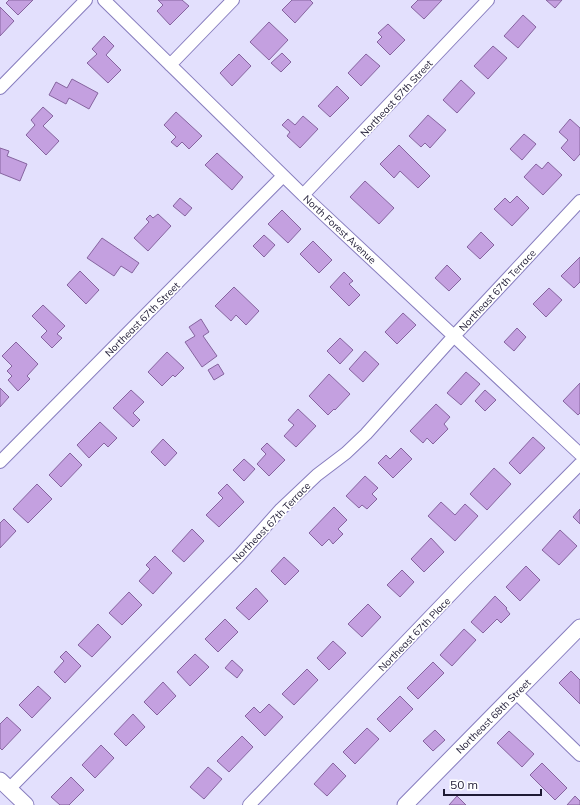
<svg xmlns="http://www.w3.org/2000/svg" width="580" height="805" font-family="Mulish,sans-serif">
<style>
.building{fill:#c4a0e0;stroke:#86649f}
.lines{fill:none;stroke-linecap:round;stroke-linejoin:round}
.minor-casing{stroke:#877dbe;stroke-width:14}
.tertiary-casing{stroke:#877dbe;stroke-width:17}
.minor{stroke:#fff;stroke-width:12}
.tertiary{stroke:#fff;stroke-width:15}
.labels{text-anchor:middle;stroke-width:3.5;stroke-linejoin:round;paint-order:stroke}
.street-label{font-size:10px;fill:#1e1a34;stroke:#fff}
</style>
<rect width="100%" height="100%" fill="#e3e0fd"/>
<!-- building -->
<path class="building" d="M9,0H33L18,15L6,3Z
M158,0H182L189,6L170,25L157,11L163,5Z
M292,0H310L313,3L295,23L282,10Z
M418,0H442L424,19L411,7Z
M546,0H562L555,8Z
M0,7L14,21L0,36Z
M523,15L536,27L518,48L504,36Z
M269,22L288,40L269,60L250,42Z
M388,24L405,40L390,55L377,42L382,37L378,33Z
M104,36L114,46L106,55L121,70L108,83L87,63L97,54L92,49Z
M493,46L507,58L488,79L474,66Z
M282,53L291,62L281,72L271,63Z
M239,54L251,66L232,86L220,73Z
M366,54L380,66L361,86L348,73Z
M72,79L98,93L89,109L69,98L66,104L49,95L56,82L67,88Z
M461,80L475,93L457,113L443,100Z
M337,86L349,98L330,117L318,106Z
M43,107L53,116L43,126L59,141L46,155L26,135L35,125L31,120Z
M176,112L202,136L189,149L182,142L177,147L171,142L176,137L164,125Z
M428,115L446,130L430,148L425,143L421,147L409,136Z
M303,116L318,129L300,148L287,136L290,132L282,125L288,119L295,125Z
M570,119L580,128V154L574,161L561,148L568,140L559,132Z
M524,134L536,144L522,160L510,149Z
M399,145L430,176L418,188L400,171L394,178L380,164Z
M0,148L9,151L7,156L27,164L20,181L0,173Z
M217,153L243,177L232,190L205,165Z
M548,162L562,175L543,195L524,177L536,164L542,169Z
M365,181L394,208L379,224L350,197Z
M517,196L529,208L512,226L494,209L505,198L510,203Z
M180,198L192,208L185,216L173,206Z
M282,210L301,229L288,243L268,224Z
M158,214L171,226L148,251L134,238L149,222L146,219L150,215L153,218Z
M481,232L494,245L480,259L467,247Z
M264,235L275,245L264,257L253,246Z
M102,238L139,263L132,273L121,266L114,276L87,258Z
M313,241L332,260L319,273L300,254Z
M580,257V282L574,288L561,276Z
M447,265L461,279L449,291L435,278Z
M80,271L99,290L86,304L67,285Z
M344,272L353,281L349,284L360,295L349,306L330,287Z
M234,287L259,311L246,325L236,315L231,321L215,306Z
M549,288L562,300L546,317L533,304Z
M43,305L65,326L57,334L62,338L52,348L41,337L47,331L32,316Z
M403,313L416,325L397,344L385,332Z
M201,319L209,332L203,336L217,356L202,367L185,342L195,336L189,327Z
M517,328L526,337L514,351L504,342Z
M340,338L353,350L340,364L327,351Z
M16,342L38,364L27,376L30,379L18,391L8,380L12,376L7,371L12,366L2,356Z
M365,351L379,364L363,382L349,369Z
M167,352L184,368L175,377L173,375L162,386L148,372Z
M218,364L224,374L214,380L208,370Z
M466,372L480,384L461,405L447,393Z
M329,374L350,394L335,410L334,409L328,415L309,396Z
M580,383V413L578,415L563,401Z
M0,388L9,397L0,407Z
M131,390L144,402L133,413L140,420L133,427L113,408Z
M485,390L496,400L485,411L475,401Z
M436,404L450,417L444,424L448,429L433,444L427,438L423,443L410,431Z
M298,409L316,426L296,447L284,436L294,425L288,420Z
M100,422L117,438L108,447L104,443L89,458L77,445Z
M533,437L545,448L520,474L509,463Z
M163,439L177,453L165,466L151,452Z
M267,443L285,460L269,476L257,464L266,454L261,449Z
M401,448L412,459L393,478L378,463L386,455L390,459Z
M70,453L82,465L61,487L49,475Z
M244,459L255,469L244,481L233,470Z
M494,468L511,484L487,510L470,494Z
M365,476L378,488L372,494L377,499L367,509L362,505L359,508L346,496Z
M37,484L52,499L28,523L13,509Z
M227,484L244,502L219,527L206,515L223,498L218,493Z
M441,502L455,515L465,504L478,516L455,541L428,516Z
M334,507L347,520L338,529L343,534L333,544L329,539L322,546L309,533Z
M580,509V524L573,517Z
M4,519L16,531L0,548V523Z
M192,529L204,541L184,562L172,551Z
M560,530L577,546L559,565L542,550Z
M431,538L444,552L424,572L411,559Z
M155,556L172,573L153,594L139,581L150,569L146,565Z
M284,557L299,571L285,585L271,571Z
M526,566L540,580L520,601L506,587Z
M402,570L414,582L400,597L387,585Z
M256,588L268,601L249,620L236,608Z
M129,592L142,605L122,625L109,613Z
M495,596L507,608L506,609L510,614L501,623L497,619L483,633L471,622Z
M368,604L381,617L362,637L348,624Z
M225,619L238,632L218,652L205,639Z
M98,624L111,637L92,657L78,645Z
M464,629L476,640L452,666L440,655Z
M333,641L346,653L329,670L317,658Z
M66,651L81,666L65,683L54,672L64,661L60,657Z
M195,654L209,667L190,686L177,672Z
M232,660L243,670L237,678L225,668Z
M433,662L444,673L418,699L407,688Z
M307,669L318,680L294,705L282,694Z
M571,671L580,680V704L559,683Z
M163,682L176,696L157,715L144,702Z
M38,686L51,698L32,718L19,705Z
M400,696L413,709L390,732L377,719Z
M269,704L283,717L265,736L245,716L254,707L260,713Z
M133,714L145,727L126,746L114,734Z
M7,717L21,730L2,750L0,748V724Z
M367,728L379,739L355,764L343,752Z
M435,730L445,740L433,751L423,741Z
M509,731L534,754L522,767L497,743Z
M242,736L253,747L229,772L217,761Z
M101,745L114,758L95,778L82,765Z
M333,763L346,776L327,796L314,784Z
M542,763L567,788L555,800L530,775Z
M208,767L222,779L204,799L190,787Z
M71,777L84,790L69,805H60L51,797Z
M457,796L466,805H449Z
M575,796L580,801V805H567Z"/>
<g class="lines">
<defs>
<path id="minor" d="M104,0L303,195L580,454
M170,65L233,0
M0,88L86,0
M303,195L488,0
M0,462L283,176
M516,693L580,755
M9,789L239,556L281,509L317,475L346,453L366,434L454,336L580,201
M249,805L465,580L580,464"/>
<path id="tertiary" d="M0,780L26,805
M405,805L580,627"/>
</defs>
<!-- minor casing -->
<use href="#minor" class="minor-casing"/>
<!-- tertiary casing -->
<use href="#tertiary" class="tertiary-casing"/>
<!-- minor -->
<use href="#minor" class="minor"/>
<!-- tertiary -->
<use href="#tertiary" class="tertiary"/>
</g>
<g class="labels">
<!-- street labels -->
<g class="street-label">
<text transform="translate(396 98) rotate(-47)" y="4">Northeast 67th Street</text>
<text transform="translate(340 229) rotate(43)" y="4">North Forest Avenue</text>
<text transform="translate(497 290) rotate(-47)" y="4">Northeast 67th Terrace</text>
<text transform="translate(142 319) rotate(-45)" y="4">Northeast 67th Street</text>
<text transform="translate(271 522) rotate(-46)" y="4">Northeast 67th Terrace</text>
<text transform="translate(414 634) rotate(-46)" y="4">Northeast 67th Place</text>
<text transform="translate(493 716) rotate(-45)" y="4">Northeast 68th Street</text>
</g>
</g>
<!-- scale -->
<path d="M444 789v6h97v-6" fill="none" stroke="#1e1a34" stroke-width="2"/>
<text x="450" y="789" font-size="12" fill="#1e1a34" stroke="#ffffff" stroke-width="3" paint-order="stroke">50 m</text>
</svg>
